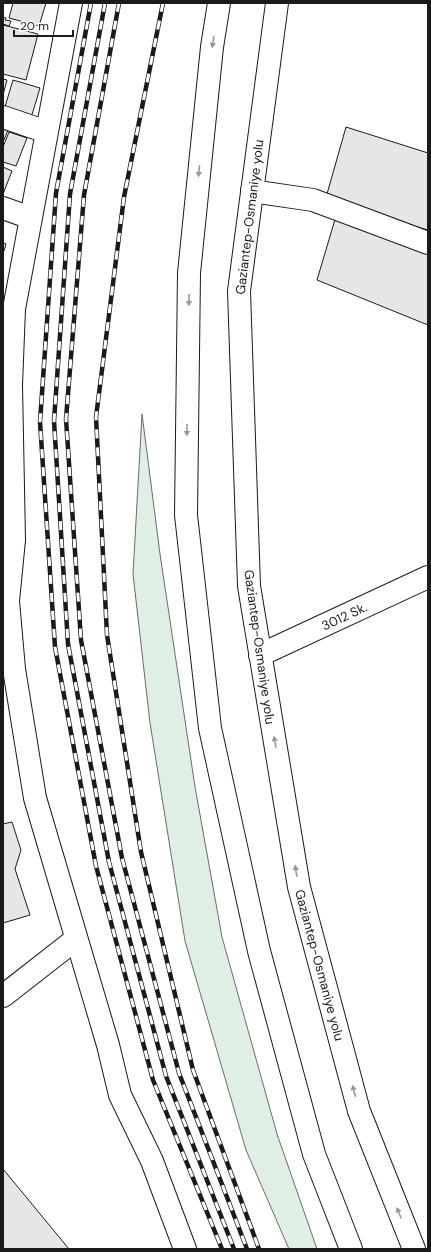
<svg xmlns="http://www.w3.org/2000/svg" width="431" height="1252" font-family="'DM Sans',sans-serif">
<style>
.green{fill:#e0efe3;stroke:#6a6a6a}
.building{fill:#e6e6e6;stroke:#1a1a1a}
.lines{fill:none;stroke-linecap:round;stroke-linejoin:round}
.minor-casing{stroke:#1a1a1a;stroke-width:24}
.highway-casing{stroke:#1a1a1a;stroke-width:24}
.minor{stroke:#fff;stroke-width:22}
.highway{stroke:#fff;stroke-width:22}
.rail-casing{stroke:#1a1a1a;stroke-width:4.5}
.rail{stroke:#fff;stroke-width:3;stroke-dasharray:9;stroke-linecap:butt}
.oneway{fill:#989898}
.labels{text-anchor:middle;stroke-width:3;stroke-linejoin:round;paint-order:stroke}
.street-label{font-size:13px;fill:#1a1a1a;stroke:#fff}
</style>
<rect width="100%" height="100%" fill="#fff"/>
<!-- green -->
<path class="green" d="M142,414L160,554L195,787L222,937L277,1134L317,1249H289L246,1150L185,941L150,723L133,574Z"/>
<!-- building -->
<path class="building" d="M13,3H46L39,26L9,18Z
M3,17L6,18L5,20L11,21L9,26L3,24Z
M3,25L38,34L26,80L3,74Z
M3,79L7,80L3,95Z
M13,80L40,88L31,118L4,110Z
M346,127L428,153V230L325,201Z
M3,128L8,130L4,140L3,139Z
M9,132L27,138L16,166L3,162V147Z
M3,167L12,171L3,194Z
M336,216L428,249V325L317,280Z
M3,243L6,244L4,251H3Z
M12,822L21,850L15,869L30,915L3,923V824Z
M3,1169L69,1249H3Z"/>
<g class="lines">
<defs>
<path id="minor" d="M71,3L14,309L11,385L14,540L8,601L14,669L35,798L108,1045L120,1095L152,1161L185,1249
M3,117L47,132
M252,191L313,200L428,243
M3,208L31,218
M260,655L428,577
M3,996L76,939"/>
<path id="highway" d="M219,3L212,47L189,273L186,515L210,728L259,951L314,1154L351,1249
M277,3L239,291L249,586L299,887L359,1111L414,1249"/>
</defs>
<!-- minor casing -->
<use href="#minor" class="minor-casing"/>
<!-- highway casing -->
<use href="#highway" class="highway-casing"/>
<!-- minor -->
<use href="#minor" class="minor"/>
<!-- highway -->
<use href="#highway" class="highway"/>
<defs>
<path id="rail" d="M91,3L56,193L40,422L55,647L96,866L153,1080L222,1249
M105,3L70,194L54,421L68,644L109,862L166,1076L234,1249
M119,3L84,195L66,419L81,640L122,858L179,1073L247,1249
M163,3L124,197L96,417L107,635L141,852L193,1070L259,1249"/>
</defs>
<!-- rail casing -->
<use href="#rail" class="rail-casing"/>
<!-- rail -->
<use href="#rail" class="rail"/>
</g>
<!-- one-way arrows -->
<defs><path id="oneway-solid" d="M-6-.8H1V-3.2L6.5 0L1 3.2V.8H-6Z"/></defs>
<g class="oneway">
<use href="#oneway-solid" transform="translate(213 42) rotate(99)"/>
<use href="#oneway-solid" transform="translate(199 171) rotate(96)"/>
<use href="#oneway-solid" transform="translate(189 300) rotate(91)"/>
<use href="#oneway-solid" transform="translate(187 430) rotate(91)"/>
<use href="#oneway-solid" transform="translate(275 742) rotate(-100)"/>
<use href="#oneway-solid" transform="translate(296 871) rotate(-99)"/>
<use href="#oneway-solid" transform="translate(354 1091) rotate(-105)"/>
<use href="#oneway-solid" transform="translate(399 1213) rotate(-112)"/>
</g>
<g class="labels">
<!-- street labels -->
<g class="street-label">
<text transform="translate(249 217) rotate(-83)" y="5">Gaziantep-Osmaniye yolu</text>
<text transform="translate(344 616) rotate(-25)" y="5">3012 Sk.</text>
<text transform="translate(260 647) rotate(82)" y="5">Gaziantep-Osmaniye yolu</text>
<text transform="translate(320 965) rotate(75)" y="5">Gaziantep-Osmaniye yolu</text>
</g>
</g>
<!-- border -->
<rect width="431" height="1252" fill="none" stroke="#1a1a1a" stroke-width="8"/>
<!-- scale -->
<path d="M14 30v6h59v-6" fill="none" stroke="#1a1a1a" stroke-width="2"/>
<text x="20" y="30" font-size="12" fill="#1a1a1a" stroke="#ffffff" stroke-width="3" paint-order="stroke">20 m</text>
</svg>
